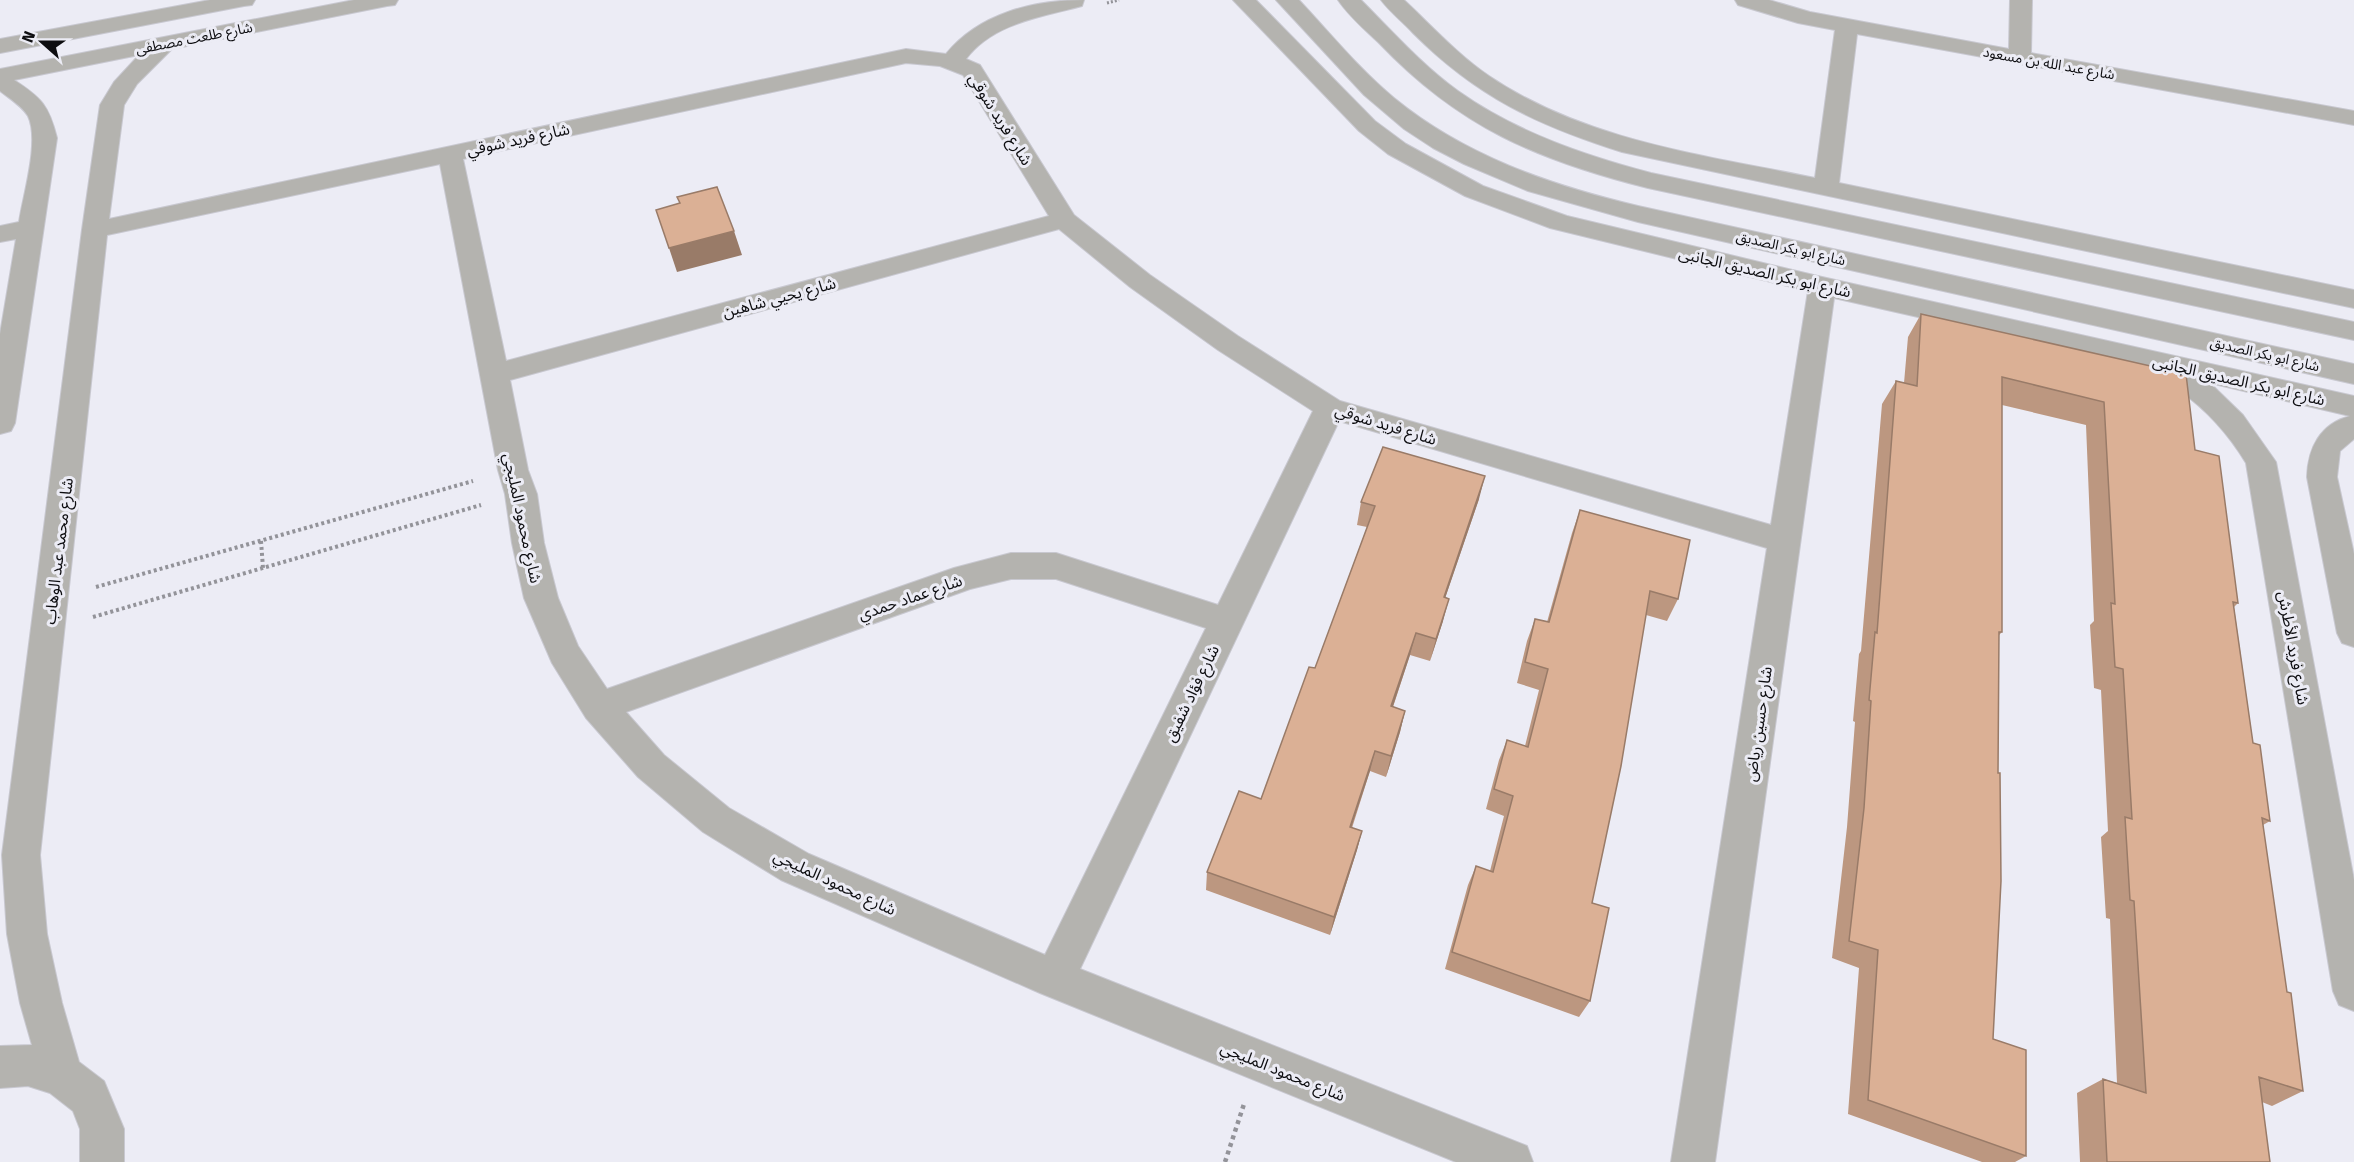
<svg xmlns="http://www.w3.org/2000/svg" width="2354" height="1162" font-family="'Fira Sans','Noto Sans Arabic',sans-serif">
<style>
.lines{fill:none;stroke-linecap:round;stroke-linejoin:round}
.minor-casing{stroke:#c8c8d0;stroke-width:2}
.path-far2{stroke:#939399;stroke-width:3;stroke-dasharray:2 2;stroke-linecap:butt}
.path-far1{stroke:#939399;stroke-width:4;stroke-dasharray:3 3;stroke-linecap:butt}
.path{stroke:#939399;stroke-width:4.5;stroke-dasharray:4 4;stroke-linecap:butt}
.minor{fill:#b4b3af;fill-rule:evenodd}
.wall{fill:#bc9780}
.shaded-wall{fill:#997b68}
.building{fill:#dbb095;stroke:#997b68;stroke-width:1.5}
.labels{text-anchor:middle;stroke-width:6;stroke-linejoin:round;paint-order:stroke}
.far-street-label{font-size:14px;fill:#0d0d10;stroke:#ececf5}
.street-label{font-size:16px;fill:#0d0d10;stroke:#ececf5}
</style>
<rect width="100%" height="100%" fill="#ececf5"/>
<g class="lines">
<defs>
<path id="minor" d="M210,0H255L252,5L244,6L0,53V39Z
M354,0H398L395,5L387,6L172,49L137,84L124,105L109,219L906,49L946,54C979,13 1034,0 1084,0L1082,6C1041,17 993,23 966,59L980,65L1074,215L1150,275L1238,336L1340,401L1771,525L1808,291L1550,228L1465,196L1388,154L1359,131L1233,0H1256L1375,121L1406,144L1483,186L1567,216L1822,277L2354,396V439L2340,451L2337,477L2354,554V647L2342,643L2337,633L2307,477C2308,448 2320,424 2350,416L2210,383L2243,415L2276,462L2354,880V1011L2339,1005L2333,991L2246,463C2229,435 2207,410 2180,391C2171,385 2160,381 2156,371L1834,298L1715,1162H1671L1767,548L1339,421L1080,969L1527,1146L1533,1162H1456L1040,993L781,880L703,832L638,777L586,718L552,663L524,598L512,543L505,494L498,470L440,164L107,235L40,855L47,934L62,1003L79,1062L104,1081L124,1129V1162H80V1129L73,1111L50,1093L28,1086L0,1088V1046L32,1045L20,1003L7,934L2,855L82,230L100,105L114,82L139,55L14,80C42,98 49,106 57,138L15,423L11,431L0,434V334L16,239L0,242V226L19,222C23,195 40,141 28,116C22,106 9,98 0,91V69ZM906,63L940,66L963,75L1049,216L506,361L463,159ZM1059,229L1130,287L1218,350L1313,411L1218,605L1056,553H1011L954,568L607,689L578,646L558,598L544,543L537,494L528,470L510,380ZM1011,579H1056L1206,628L1045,955L809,854L729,808L664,755L626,712L970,589Z
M1276,0H1299C1330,33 1359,69 1394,98C1465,156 1550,185 1638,206L2354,364V384L1638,222L1528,191L1464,164L1433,148L1404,129L1364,95Z
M1338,0H1361C1392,31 1422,65 1458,91C1516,132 1583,155 1651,173L2354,322V340L1648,188C1537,160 1459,127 1379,43C1365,30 1349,16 1338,0Z
M1381,0H1404C1432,26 1458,55 1489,76C1585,141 1704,155 1815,178L1835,30L1798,23L1738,5L1735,0H1769L1810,12L2009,49L2010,0H2032L2031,53L2354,111V125L1857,34L1839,183L2354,290V308L1622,152C1537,125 1477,97 1413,33C1403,22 1390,12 1381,0Z"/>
</defs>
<!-- minor casing -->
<use href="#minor" class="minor-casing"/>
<!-- path-far2 -->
<path class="path-far2" d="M1107,3L1119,0"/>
<!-- path-far1 -->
<path class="path-far1" d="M261,541L263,568
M96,587L473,481
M93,617L481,505"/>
<!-- path -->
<path class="path" d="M1225,1162L1244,1104"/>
<!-- minor -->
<use href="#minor" class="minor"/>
</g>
<!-- wall -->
<path class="wall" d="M1921,314L2186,374L2195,450L2238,603L2234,607L2253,743L2270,821L2263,825L2287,992L2303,1091L2272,1106L2262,1102L2270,1162H2080L2077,1093L2103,1079L2117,1083L2110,919L2106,918L2101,837L2108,831L2101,690L2094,688L2090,625L2094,621L2086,425L2002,405V632L1999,635L1993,1039L2026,1156L2015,1162H1982L1848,1114L1859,968L1832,958L1847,827L1855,722L1853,721L1859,654L1861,651L1882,404L1896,381L1904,383L1908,337Z
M1479,499L1445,598L1443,621L1430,661L1410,655L1393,707L1405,711L1400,732L1386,777L1370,771L1352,828L1362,831L1357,850L1330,935L1206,890L1207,872L1261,799L1315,668L1367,527L1357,525L1361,502Z
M1580,510L1678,599L1667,621L1646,615L1592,903L1590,1001L1579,1017L1445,969L1468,885L1476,866L1490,871L1504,816L1486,809L1499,760L1507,740L1525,746L1539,690L1517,683L1527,641L1535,619L1547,622L1572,533Z"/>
<!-- shaded-wall -->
<path class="shaded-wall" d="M734,231L742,255L677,272L669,248Z
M1485,476L1479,499L1438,619L1444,597Z
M1449,599L1443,621L1430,661L1436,639Z
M1416,633L1410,655L1386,727L1391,706Z
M1405,711L1400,732L1386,777L1391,756Z
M1375,751L1370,771L1345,846L1350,827Z
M1362,831L1357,850L1330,935L1334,917Z"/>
<!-- building -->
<path class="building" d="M717,187L734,231L669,248L656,210L680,203L677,197Z
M1921,314L2186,374L2195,450L2219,456L2238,603L2233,602L2253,743L2260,745L2270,821L2262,818L2287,992L2291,993L2303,1091L2259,1077L2270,1162H2107L2103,1079L2146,1093L2134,901L2130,900L2125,817L2132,819L2123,669L2115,667L2111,603L2115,604L2104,402L2002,377V632H1999L1998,773H2000L2001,881L1993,1039L2026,1050V1156L1868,1100L1878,950L1849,941L1864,808L1871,701L1869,700L1875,632L1877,633L1896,381L1917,386Z
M1383,447L1485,476L1444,597L1449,599L1436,639L1416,633L1391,706L1405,711L1391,756L1375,751L1350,827L1362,831L1334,917L1207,872L1239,791L1261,799L1309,667L1315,668L1375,506L1361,502Z
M1580,510L1690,540L1678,599L1650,591L1621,766L1592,903L1609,908L1590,1001L1452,952L1476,866L1493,872L1513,796L1494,789L1507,740L1528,747L1548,669L1525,662L1535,619L1549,622Z"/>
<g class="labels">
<!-- far-street labels -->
<g class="far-street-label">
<text transform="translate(194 38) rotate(-11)" y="5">شارع طلعت مصطفى</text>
<text transform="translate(2049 63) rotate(10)" y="5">شارع عبد الله بن مسعود</text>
<text transform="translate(1791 248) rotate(13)" y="5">شارع ابو بكر الصديق</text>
<text transform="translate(2265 354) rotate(13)" y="5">شارع ابو بكر الصديق</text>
</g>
<!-- street labels -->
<g class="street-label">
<text transform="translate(1001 119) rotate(58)" y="6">شارع فريد شوقي</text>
<text transform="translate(518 139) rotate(-12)" y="6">شارع فريد شوقي</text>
<text transform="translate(1765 272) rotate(13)" y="6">شارع ابو بكر الصديق الجانبى</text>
<text transform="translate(779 297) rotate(-15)" y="6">شارع يحيي شاهين</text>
<text transform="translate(2239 380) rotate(13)" y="6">شارع ابو بكر الصديق الجانبى</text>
<text transform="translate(1386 424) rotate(17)" y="6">شارع فريد شوقي</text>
<text transform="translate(523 518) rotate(78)" y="6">شارع محمود المليجي</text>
<text transform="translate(58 551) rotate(-83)" y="6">شارع محمد عبد الوهاب</text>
<text transform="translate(910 597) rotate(-19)" y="6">شارع عماد حمدي</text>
<text transform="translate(2294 648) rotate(80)" y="6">شارع فريد الأطرش</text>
<text transform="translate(1191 693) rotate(-64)" y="6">شارع فؤاد شفيق</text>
<text transform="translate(1758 724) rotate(-82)" y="6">شارع حسين رياض</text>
<text transform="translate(835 882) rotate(25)" y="6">شارع محمود المليجي</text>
<text transform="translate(1283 1071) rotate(22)" y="6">شارع محمود المليجي</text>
</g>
</g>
<!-- north arrow -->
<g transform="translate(42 42) rotate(291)" stroke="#ececf5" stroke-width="4.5" paint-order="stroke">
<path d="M0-4.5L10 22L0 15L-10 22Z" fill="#0d0d10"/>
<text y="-9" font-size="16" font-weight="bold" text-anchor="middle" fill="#0d0d10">N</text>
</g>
</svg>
